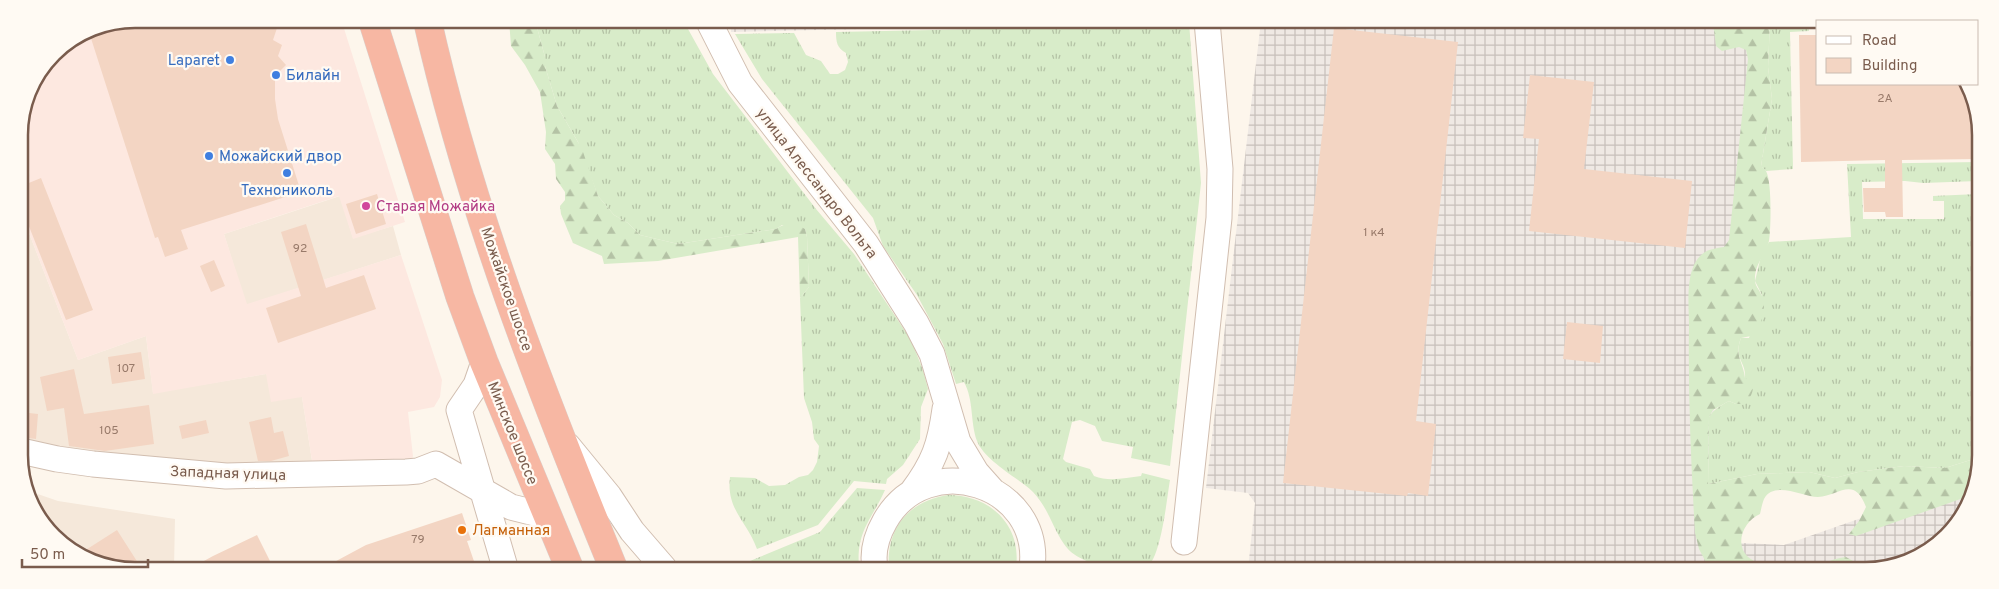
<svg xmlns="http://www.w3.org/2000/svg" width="1999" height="589" font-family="Overpass,sans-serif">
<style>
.residential{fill:#f5e8da}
.commercial{fill:#fde8e0}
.industrial{fill:url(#industrial-grid)}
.grass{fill:url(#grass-tufts)}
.forest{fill:url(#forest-firs)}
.building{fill:#f3d5c3}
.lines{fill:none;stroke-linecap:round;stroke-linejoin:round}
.minor-casing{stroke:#d1beb0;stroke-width:27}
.highway-casing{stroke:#dad1cd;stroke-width:29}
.minor{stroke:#fff;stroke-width:25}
.highway{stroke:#f7b7a3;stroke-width:28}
.shop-dot{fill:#3f7fe0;stroke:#fffaf3;stroke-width:2}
.hotel-dot{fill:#d1479c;stroke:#fffaf3;stroke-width:2}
.food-dot{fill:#e8710a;stroke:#fffaf3;stroke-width:2}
.labels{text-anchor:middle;stroke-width:4.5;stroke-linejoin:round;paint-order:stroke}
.number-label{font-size:12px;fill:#987a6a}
.shop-label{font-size:15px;fill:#366cbe;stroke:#fffaf3;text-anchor:start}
.street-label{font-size:15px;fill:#7a5c4d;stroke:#fffaf3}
.hotel-label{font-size:15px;fill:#b23c85;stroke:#fffaf3;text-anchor:start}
.food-label{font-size:15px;fill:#c56008;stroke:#fffaf3;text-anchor:start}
.rim{fill:none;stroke:#7a5c4d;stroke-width:2.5}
</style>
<defs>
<pattern id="industrial-grid" width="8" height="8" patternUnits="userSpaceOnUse" patternTransform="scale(1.25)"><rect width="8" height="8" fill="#efe9e4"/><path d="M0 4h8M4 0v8" fill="none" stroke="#c7c0bb"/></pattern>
<pattern id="grass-tufts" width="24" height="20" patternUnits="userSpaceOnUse" patternTransform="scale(1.25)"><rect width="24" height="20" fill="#d8ecc9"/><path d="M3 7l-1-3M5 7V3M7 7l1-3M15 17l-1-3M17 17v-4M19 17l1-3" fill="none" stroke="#b4c2a5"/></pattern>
<pattern id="forest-firs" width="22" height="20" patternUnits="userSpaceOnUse" patternTransform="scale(1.25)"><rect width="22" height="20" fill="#d8ecc9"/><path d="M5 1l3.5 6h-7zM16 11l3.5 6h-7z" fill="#b4c2a5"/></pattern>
</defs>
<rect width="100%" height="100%" fill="#fdf6ec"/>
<!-- residential -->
<path class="residential" d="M20,125L30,176L19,180V127Z
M340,196L353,238L393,226L401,255L246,305L224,234Z
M19,207L78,360L146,336L153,393L266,374L302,397L313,467L226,469L21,446Z
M29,491L58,501L175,519L174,567L105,566L52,536Z"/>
<!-- commercial -->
<path class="commercial" d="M134,19H341L405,222L353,239L339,196L224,234L247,304L401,255L442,380L440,397L434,407L408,412L413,456L411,463L313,467L302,397L271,402L266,374L153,394L146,336L78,360L19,207V180L30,175L20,125L28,90L53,52L90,27Z"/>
<!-- industrial -->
<path class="industrial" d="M731,20L1121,21L1122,23L731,32Z
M1261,21L1758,22L1699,541L1784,545L1976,478V484L1935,546L1872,570L1248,569L1255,503L1248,493L1206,488Z"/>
<!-- grass -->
<path class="grass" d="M535,20H683L713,74L816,209L854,254L911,340L923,370L928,389L921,407L920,439L903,465L887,479L886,484L854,481L818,525L757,549C747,521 726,510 730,477L755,478L769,486L785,485L799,477L808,475L813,470L817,462L819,446L814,439L812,422L804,398L800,298L809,287L807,237L805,229L782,225L776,229L678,244L640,235L628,223L614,215L598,196L578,142L557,106L545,66V57Z
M1164,21L1189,22L1201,183L1170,466L1131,458L1133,447L1102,441L1095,426L1080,420L1072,422L1063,459L1066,462L1090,469L1094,476C1109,482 1125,478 1141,476L1142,473L1170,480C1167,496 1161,564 1144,569C1136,571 1116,569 1106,567C1092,564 1072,557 1064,544C1052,527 1049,509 1033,492C1017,477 985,461 977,441C970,422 974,400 964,382L956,384L943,344L917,295L883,246L873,218L762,79L735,34L794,33L806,55L821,61L830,74H838L845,70L848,62L846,53C837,48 836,42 836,32L1122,26Z
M1770,22H1808L1809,31L1790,32L1793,169L1766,171L1761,166L1772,99L1768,67Z
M1978,162V181L1923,183L1905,181L1862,182L1863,219H1944V201H1933V196L1978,194L1977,458L1945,468L1904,466L1858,472L1835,478L1809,472L1757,474L1708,484L1709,417C1714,409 1720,406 1729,401L1736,404C1739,396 1745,386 1745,377C1746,361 1733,359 1741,338H1749L1762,295L1755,281L1761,256L1769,242L1851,237L1847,164Z
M857,488L885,490C871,521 856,531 859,568H733L820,532Z
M948,495C990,495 1022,525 1016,568H889C886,528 909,501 948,495Z"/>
<!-- forest -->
<path class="forest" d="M509,20H535L545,57V66L557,106L582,149L598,196L614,215L628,223L640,235L678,244L776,229C786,222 794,223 805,229L807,237L809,287L800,298L798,237L658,261L604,264L602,256L573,243L561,214L560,206L565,200V192L556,179L555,164L545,149L546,132L540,92L525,65L511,46Z
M1713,22H1770L1768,67L1772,99L1761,166C1763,168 1765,169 1766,171C1772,181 1771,229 1769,241C1766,254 1754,265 1755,280C1755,286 1759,289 1761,294C1768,306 1761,323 1756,335L1741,338C1734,356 1743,361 1745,378L1753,380C1754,390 1752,396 1745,404H1736L1729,401L1713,410L1709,417L1708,484L1757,474L1809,472L1835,478L1858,472L1904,466L1945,468L1977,458L1976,484L1969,496L1856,536L1849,534L1859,521L1866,507C1854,475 1839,496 1818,497C1803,497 1774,480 1764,499C1762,504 1761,510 1760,514C1745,520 1734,542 1747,556C1754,563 1770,568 1779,570H1710L1699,549L1695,533C1691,464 1688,395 1689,326C1689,308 1686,282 1694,265C1701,251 1709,249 1724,247L1729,240L1748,59L1746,50L1739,47L1722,51L1716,46Z
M1846,557L1853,561L1854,570H1797C1816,568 1829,559 1846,557Z"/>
<!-- building -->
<path class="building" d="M134,19H268V24L277,28L273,40L282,45L278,56L286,65L278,73L275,79V99L278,119L301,192L181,230L188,249L165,257L158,237L155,238L88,29Z
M1334,28L1458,42L1416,421L1436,424L1428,496L1408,493L1407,496L1283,483Z
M1799,35H1818V84H1963L1978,112V159L1902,160L1903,217H1886L1885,212H1864L1863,188H1885V160L1801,162Z
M1530,75L1594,82L1584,169L1692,181L1685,248L1529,231L1539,139L1523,138Z
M41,178L93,310L66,320L19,201V187Z
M377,194L386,224L356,234L346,204Z
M306,224L326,288L364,275L376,309L278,343L266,308L301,296L281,232Z
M214,260L225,286L211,292L200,266Z
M1567,322L1603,326L1600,363L1563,359Z
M141,352L145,379L112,384L108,357Z
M74,369L84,414L149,405L154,444L105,451L69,446L64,408L47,411L40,377Z
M21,412L38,414L36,439L21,437Z
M271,417L274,433L283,431L289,456L271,461H258L249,422Z
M206,420L209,433L182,439L179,426Z
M462,513L471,540L467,541L476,567H325L366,545Z
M117,530L140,566H105L81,553Z
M257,535L273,567H193L213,556Z"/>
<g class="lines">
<defs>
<path id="minor" d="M708,20L740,83L866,244L916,323L932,354L958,442L976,472L992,490
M484,362L476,385L459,410L505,567
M568,446L609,496L632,531L664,568
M21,451L57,459L93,464L226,476L406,472L418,471L436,464L511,507L547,516
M912,492C934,463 940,445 945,409
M1184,542L1219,218L1220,169L1207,21
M875,568C872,552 877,535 885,521C927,447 1043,484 1032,568"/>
<path id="highway" d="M372,19L460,297L484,362L569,567
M427,19C469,207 540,389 613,567"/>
</defs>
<!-- minor casing -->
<use href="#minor" class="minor-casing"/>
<!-- highway casing -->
<use href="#highway" class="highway-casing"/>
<!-- minor -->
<use href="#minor" class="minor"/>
<!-- highway -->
<use href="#highway" class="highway"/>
</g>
<!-- markers -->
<g class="shop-dot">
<circle cx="230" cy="60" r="5"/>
<circle cx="276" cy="75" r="5"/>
<circle cx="209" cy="156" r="5"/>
<circle cx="287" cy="173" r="5"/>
</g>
<circle class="hotel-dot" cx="366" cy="206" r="5"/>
<circle class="food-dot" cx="462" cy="530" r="5"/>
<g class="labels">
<!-- number labels -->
<g class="number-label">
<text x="1885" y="102">2А</text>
<text x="1374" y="236">1 к4</text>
<text x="300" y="252">92</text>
<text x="126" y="372">107</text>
<text x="109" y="434">105</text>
<text x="418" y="543">79</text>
</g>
<!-- shop labels -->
<g class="shop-label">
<text x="220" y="65" text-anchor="end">Laparet</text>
<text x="286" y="80">Билайн</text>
<text x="219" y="161">Можайский двор</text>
<text x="287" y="195" text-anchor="middle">Технониколь</text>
</g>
<!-- street labels -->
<g class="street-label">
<text transform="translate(817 183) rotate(52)" y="5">улица Алессандро Вольта</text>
<text transform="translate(507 289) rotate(71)" y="5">Можайское шоссе</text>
<text transform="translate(513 433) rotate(68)" y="5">Минское шоссе</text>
<text transform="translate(228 473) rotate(2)" y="5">Западная улица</text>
</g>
<!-- hotel labels -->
<g class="hotel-label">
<text x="376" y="211">Старая Можайка</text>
</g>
<!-- food labels -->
<g class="food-label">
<text x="472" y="535">Лагманная</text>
</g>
</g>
<!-- crop -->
<path d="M0 0H1999V589H0ZM135 28H1865A107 107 0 0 1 1972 135V455A107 107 0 0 1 1865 562H135A107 107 0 0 1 28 455V135A107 107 0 0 1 135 28Z" fill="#fffaf3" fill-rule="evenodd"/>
<path class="rim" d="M135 28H1865A107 107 0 0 1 1972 135V455A107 107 0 0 1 1865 562H135A107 107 0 0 1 28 455V135A107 107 0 0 1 135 28Z"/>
<!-- legend -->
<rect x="1816" y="20" width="162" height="65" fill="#fffaf3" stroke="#cabbb1"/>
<rect x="1826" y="36" width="25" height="8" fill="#ffffff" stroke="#cabbb1"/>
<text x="1862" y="45" font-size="15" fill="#7a5c4d">Road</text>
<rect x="1826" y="58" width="25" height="15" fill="#f3d5c3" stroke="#cabbb1"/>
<text x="1862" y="70" font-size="15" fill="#7a5c4d">Building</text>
<!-- scale -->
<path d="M22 559v8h126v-8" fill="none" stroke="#7a5c4d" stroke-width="2.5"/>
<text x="30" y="559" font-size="15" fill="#7a5c4d" stroke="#fffaf3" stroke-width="4" paint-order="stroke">50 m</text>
</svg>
